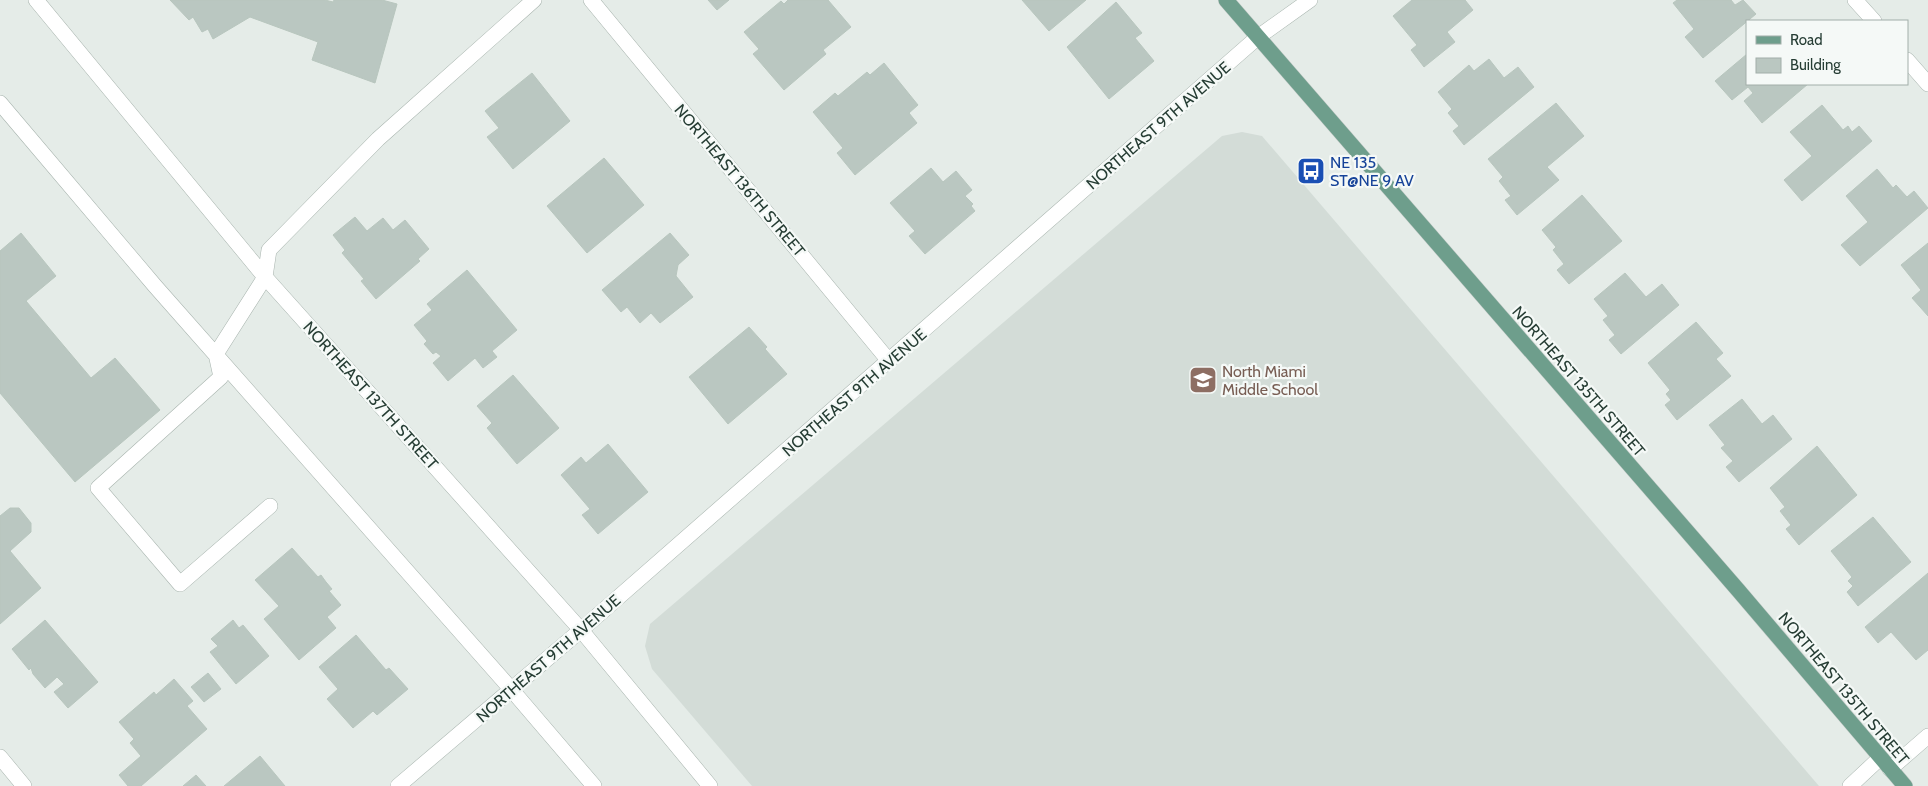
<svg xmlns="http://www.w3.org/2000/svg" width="1928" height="786" font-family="Cabin,sans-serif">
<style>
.built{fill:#d3dcd7}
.building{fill:#bac7c1;stroke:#b8c6be}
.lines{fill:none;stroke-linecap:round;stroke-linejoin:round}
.minor-casing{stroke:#a8b4ae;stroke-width:16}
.major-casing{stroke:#c2c9c6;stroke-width:16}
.minor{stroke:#fff;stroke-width:15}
.major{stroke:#6e9e8c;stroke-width:15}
.labels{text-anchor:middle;stroke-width:4.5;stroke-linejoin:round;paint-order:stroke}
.street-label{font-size:16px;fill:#263d34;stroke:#f5f9f7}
.transit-label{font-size:16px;fill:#164399;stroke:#f5f9f7;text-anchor:start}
.education-label{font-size:16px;fill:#785e54;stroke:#f5f9f7;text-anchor:start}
</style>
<rect width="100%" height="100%" fill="#e5ece8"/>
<!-- built -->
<path class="built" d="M1242,132L1262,136L1819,786H752L652,669L645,646L650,624L1222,136Z"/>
<!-- building -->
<path class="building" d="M170,0H325L333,2L334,0H382L397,4L375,83L312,60L318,42L250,17L213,39L208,29L202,32L193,17L189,20Z
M708,0H729L717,10Z
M788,0H828L851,27L823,50L826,54L784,90L753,54L759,49L744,32L781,1L784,4Z
M1022,0H1086L1049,31Z
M1412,0H1465L1473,10L1447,32L1455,42L1424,67L1411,50L1417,45L1393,16Z
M1677,0H1731L1735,5L1743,0L1756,14L1703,58L1685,37L1694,29L1673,3Z
M1116,2L1142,33L1135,38L1154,61L1109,99L1067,47Z
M1747,54V84H1808L1762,123L1744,101L1753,93L1748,87L1732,100L1715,81Z
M1489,59L1504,78L1518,67L1534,87L1464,145L1453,131L1459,126L1448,113L1452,109L1438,92L1469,65L1474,71Z
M884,63L918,105L909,113L917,123L855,175L837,153L843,148L813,112L835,93L838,96L867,72L870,75Z
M532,73L570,121L513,169L487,137L499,128L485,111Z
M1556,103L1584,136L1547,167L1559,180L1517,215L1505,200L1511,196L1499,181L1503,177L1488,159Z
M1822,105L1843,130L1848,126L1852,132L1859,126L1872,141L1802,201L1784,180L1812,156L1790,132Z
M604,158L644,205L587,253L547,206Z
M931,168L943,182L956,171L972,190L965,196L973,204L971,206L975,211L925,254L909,236L915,231L890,203Z
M1877,169L1893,188L1896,185L1907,197L1914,191L1928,208L1860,266L1841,245L1868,222L1846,196Z
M1582,195L1622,241L1569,284L1557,270L1564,264L1553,250L1556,247L1542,230Z
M355,217L367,231L383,218L393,230L405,220L429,249L418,259L420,261L376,299L361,281L364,279L342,253L345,250L333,235Z
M21,233L56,276L26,301L91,378L115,358L160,410L75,482L0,393V251Z
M670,233L689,255L678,265L676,276L693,297L660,323L651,313L640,323L627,307L621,312L602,290Z
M1928,243V316L1912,298L1921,290L1901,265Z
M467,270L517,330L492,351L497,357L483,368L475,358L448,381L433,363L441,356L436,352L433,354L424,344L427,341L414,325L432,310L427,304Z
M1625,273L1646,297L1662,284L1679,305L1621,354L1609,340L1615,335L1603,320L1608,316L1594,299Z
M1696,322L1723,353L1716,359L1731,376L1677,420L1665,405L1671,400L1666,394L1670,390L1648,363Z
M749,327L767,347L765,349L787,374L728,424L689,377Z
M513,375L559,428L517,464L487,428L492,423L477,406Z
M1742,399L1762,424L1773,415L1792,439L1739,482L1726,467L1733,461L1721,448L1725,445L1709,425Z
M608,444L648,492L598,534L582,515L590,509L561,475L581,457L586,463Z
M1817,446L1857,495L1799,545L1786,529L1791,525L1780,511L1785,507L1770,488Z
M10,508H19L31,523V532L10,551L41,588L0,624V516Z
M1873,517L1911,562L1858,606L1847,592L1853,586L1848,581L1852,577L1831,551Z
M292,548L318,577L321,575L326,582L332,589L329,591L341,605L327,617L336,628L299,660L264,619L279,606L255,580Z
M1928,573V650L1916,660L1891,632L1878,643L1865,627Z
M45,620L98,682L68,708L54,692L64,684L57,677L45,688L33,674L31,668L29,670L12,649Z
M233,620L239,628L243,625L269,656L236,684L210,652L218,646L211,639Z
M356,635L386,670L389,668L408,689L377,715L373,711L353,728L327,699L338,689L319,667Z
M208,673L221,689L204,702L191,687Z
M174,679L193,701L187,706L207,729L141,786H128L119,775L141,756L130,743L134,739L119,722L154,692L156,695Z
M260,756L285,786H224Z
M196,775L206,786H183Z"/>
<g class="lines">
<defs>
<path id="minor" d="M36,0L265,277L581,630L710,786
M591,0L889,361
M1855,0L1874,21
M1907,60L1928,84
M0,103L155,286L511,689L594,786
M270,506L180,584L98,488L221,377L216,354L265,277L269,250L378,139L534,0
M0,757L24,786
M1890,769L1928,736
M398,786L581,630L1258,37L1310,0
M1850,786L1880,758"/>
<path id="major" d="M1226,0L1738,590L1905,786"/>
</defs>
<!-- minor casing -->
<use href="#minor" class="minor-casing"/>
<!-- major casing -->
<use href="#major" class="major-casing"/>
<!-- minor -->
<use href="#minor" class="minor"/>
<!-- major -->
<use href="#major" class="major"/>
</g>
<!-- icons -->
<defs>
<symbol id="bus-square" viewBox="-11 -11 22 22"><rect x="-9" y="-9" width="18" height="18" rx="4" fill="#1a4fb4" stroke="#f5f9f7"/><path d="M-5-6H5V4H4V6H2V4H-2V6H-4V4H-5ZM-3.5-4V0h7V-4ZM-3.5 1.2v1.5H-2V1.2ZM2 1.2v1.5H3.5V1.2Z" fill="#fff"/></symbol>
<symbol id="school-square" viewBox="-11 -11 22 22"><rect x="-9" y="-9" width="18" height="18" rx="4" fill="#8d6e63" stroke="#f5f9f7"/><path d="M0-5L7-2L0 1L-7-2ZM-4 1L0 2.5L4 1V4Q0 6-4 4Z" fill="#fff"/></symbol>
</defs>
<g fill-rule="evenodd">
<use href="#bus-square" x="1295" y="155" width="32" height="32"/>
<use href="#school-square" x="1187" y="364" width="32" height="32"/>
</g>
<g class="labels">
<!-- street labels -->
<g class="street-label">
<text transform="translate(1158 125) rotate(-41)" y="6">NORTHEAST 9TH AVENUE</text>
<text transform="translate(740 180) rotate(50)" y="6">NORTHEAST 136TH STREET</text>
<text transform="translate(1579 381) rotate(49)" y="6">NORTHEAST 135TH STREET</text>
<text transform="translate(854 392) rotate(-41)" y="6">NORTHEAST 9TH AVENUE</text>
<text transform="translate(371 395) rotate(48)" y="6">NORTHEAST 137TH STREET</text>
<text transform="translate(548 658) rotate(-41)" y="6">NORTHEAST 9TH AVENUE</text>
<text transform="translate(1844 688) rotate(50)" y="6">NORTHEAST 135TH STREET</text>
</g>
<!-- transit labels -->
<g class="transit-label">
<text x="1330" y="168">NE 135<tspan x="1330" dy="18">ST@NE 9 AV</tspan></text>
</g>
<!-- education labels -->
<g class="education-label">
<text x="1222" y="377">North Miami<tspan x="1222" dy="18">Middle School</tspan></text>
</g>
</g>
<!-- legend -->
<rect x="1746" y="20" width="162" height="65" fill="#f5f9f7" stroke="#a2aea9"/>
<rect x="1756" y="36" width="25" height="8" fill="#6e9e8c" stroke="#a2aea9"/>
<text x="1790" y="45" font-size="15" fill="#263d34">Road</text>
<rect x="1756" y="58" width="25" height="15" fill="#bac7c1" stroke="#a2aea9"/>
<text x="1790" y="70" font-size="15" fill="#263d34">Building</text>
</svg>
